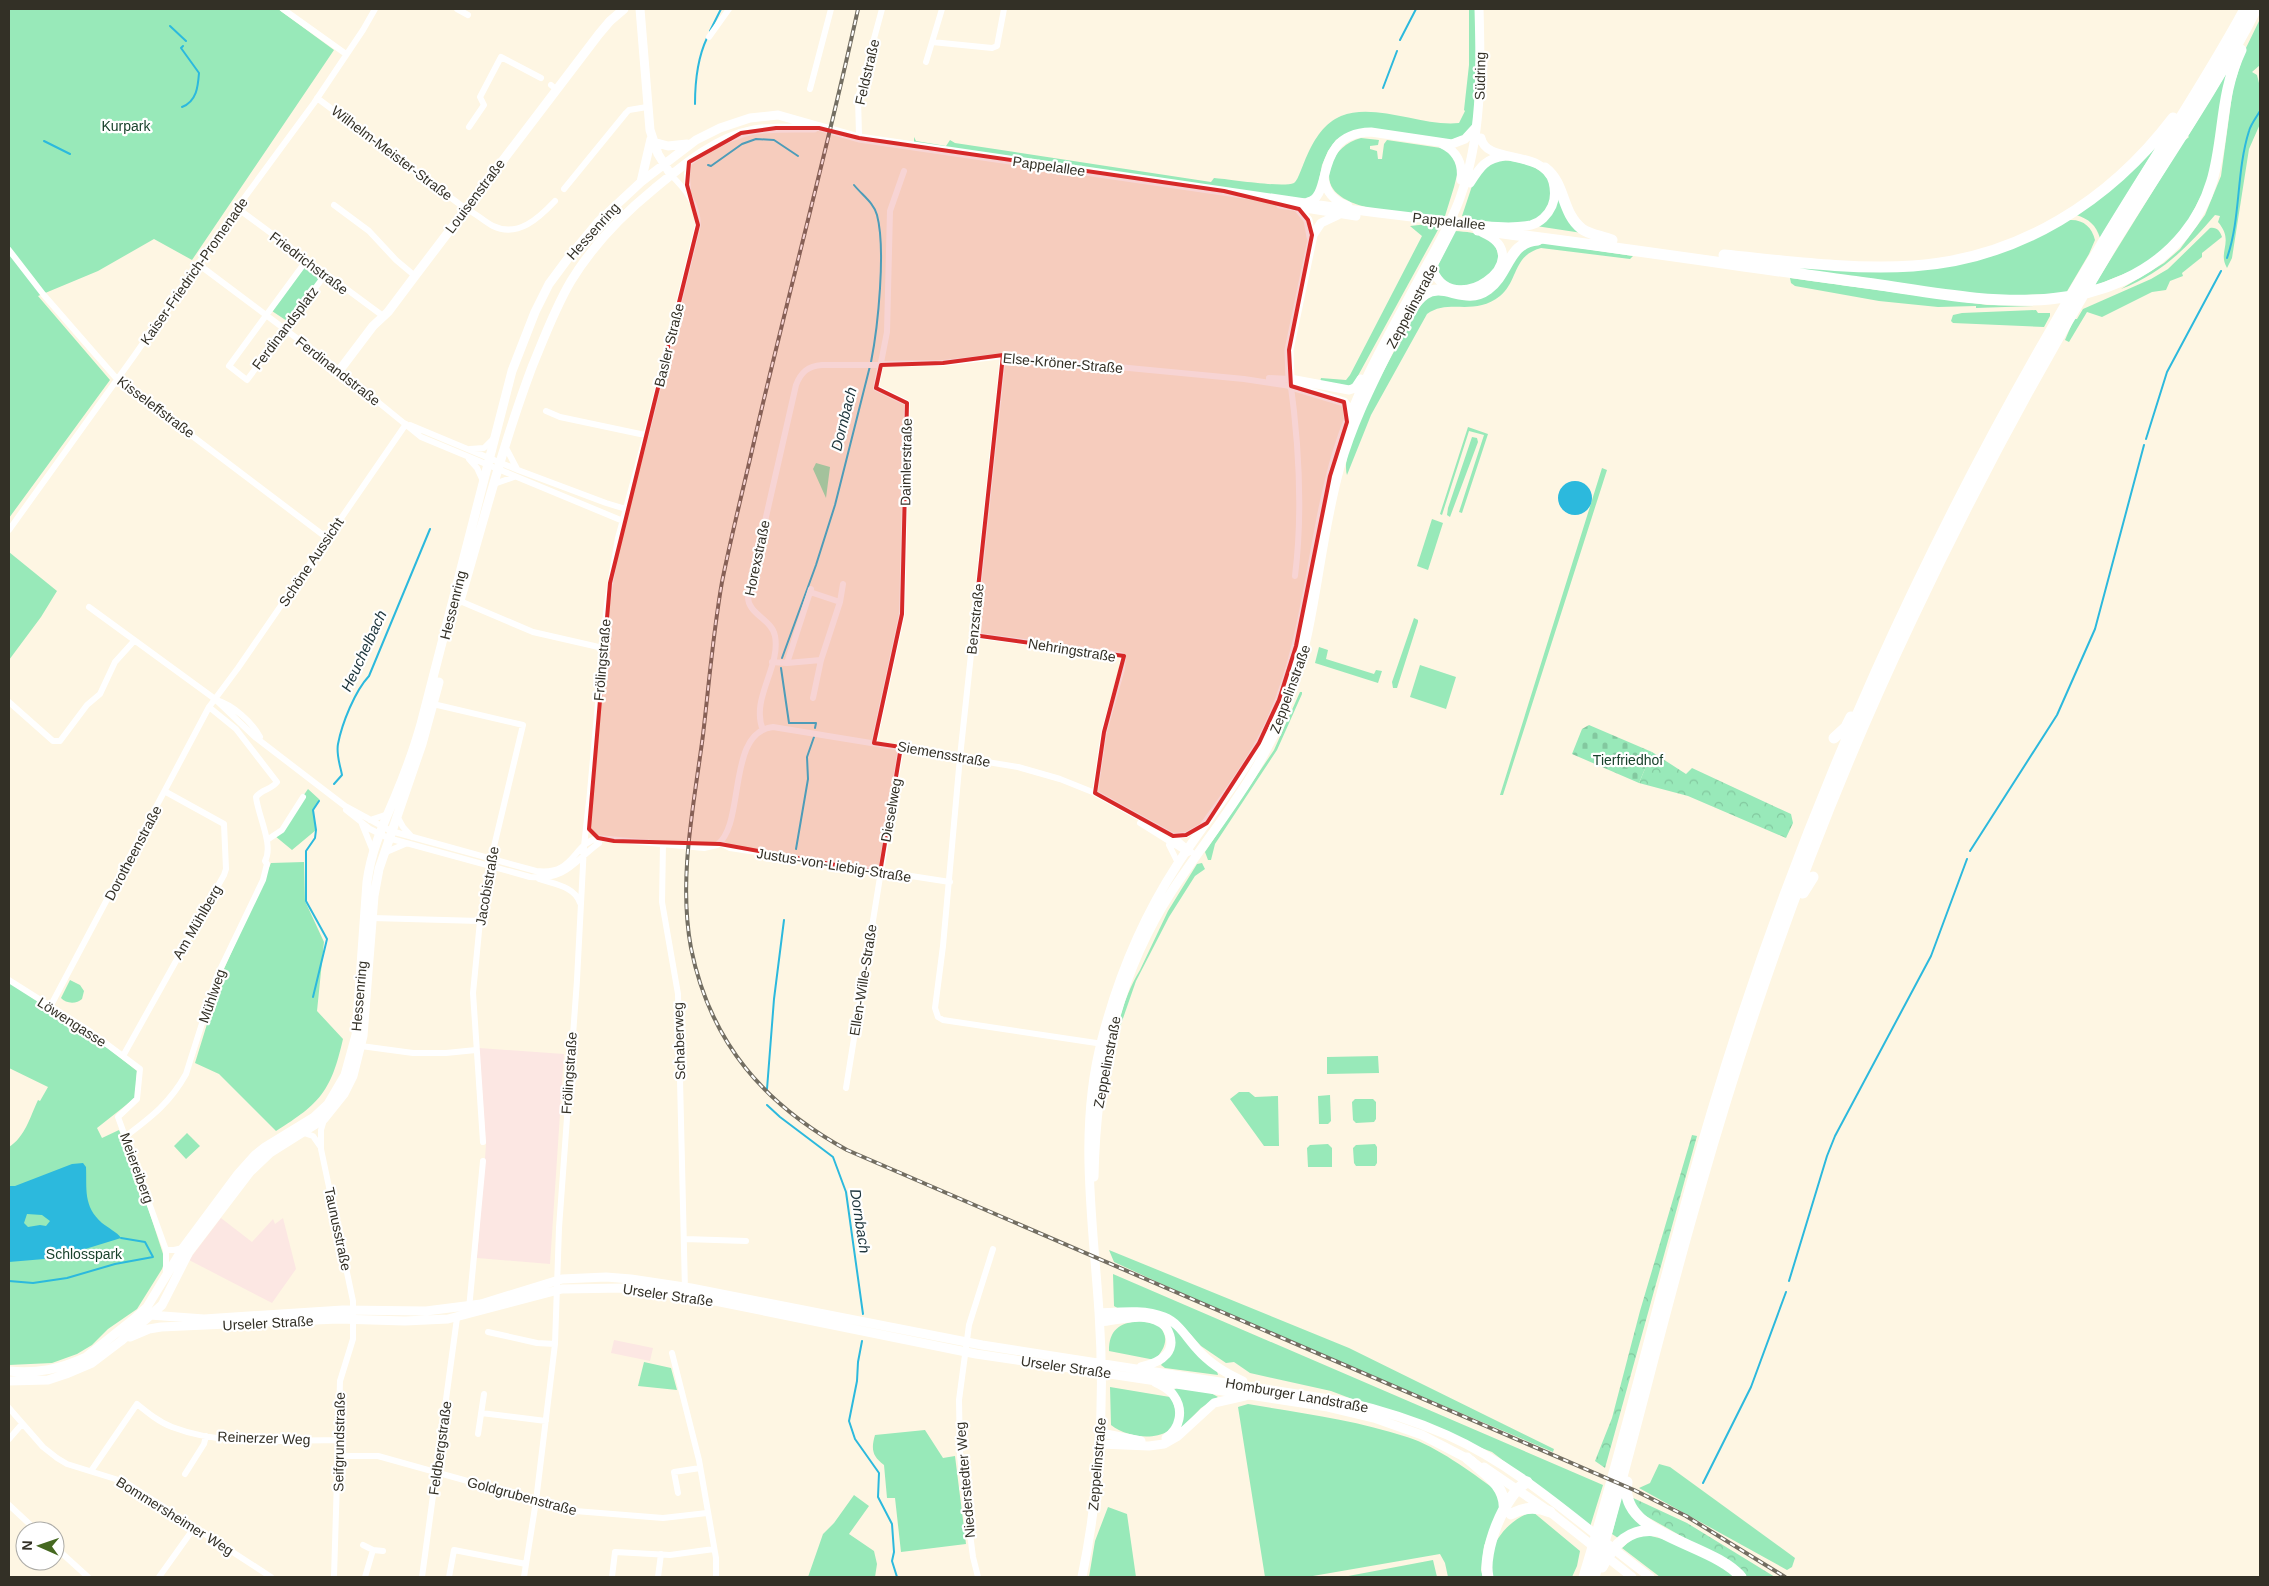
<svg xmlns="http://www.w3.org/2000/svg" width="2269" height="1586" font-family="Helvetica,sans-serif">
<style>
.education{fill:#fce7e3}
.green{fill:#98e9b9}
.forest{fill:url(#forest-crowns)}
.cemetery{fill:url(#cemetery-stones)}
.water{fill:#2cb9dd;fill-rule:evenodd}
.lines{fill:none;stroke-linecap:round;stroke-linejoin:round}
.stream{stroke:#2cb9dd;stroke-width:2}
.street{stroke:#fff;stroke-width:6}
.secondary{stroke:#fff;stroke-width:9}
.highway{stroke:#fff;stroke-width:11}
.rail-casing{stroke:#736e62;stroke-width:4}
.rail{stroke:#fff;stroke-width:2;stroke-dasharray:5.5;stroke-linecap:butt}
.marked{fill:#d62828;fill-opacity:0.2;stroke:#d62828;stroke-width:4;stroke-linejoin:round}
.labels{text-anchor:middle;stroke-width:4.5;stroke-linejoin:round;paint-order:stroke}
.street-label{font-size:14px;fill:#333026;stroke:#fff}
.park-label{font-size:14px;fill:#19422c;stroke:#fff}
.water-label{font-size:15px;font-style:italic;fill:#20373e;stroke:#fff}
</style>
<defs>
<pattern id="forest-crowns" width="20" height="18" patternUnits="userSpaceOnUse" patternTransform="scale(1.25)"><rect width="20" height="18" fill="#98e9b9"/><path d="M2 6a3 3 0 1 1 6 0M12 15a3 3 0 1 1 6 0" fill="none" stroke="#83c89f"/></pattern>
<pattern id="cemetery-stones" width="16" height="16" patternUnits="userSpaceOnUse" patternTransform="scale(1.25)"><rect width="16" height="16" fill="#98e9b9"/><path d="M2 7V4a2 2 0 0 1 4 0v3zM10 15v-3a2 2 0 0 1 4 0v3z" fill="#83c89f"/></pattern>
</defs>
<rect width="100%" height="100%" fill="#fef6e3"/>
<!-- education -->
<path class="education" d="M479,1048L564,1054L550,1264L477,1258L486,1145Z
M221,1218L252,1242L273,1219L275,1224L283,1218L296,1269L272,1303L189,1260Z
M614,1340L653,1348L650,1361L611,1353Z"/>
<!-- green -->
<path class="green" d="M9,9H278L334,50L192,260L154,239L98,271L38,296L110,380L9,518Z
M1469,9H1476L1478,59L1474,122L1467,134L1449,141L1369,129L1350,132L1336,140L1328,151L1322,165L1317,190L1310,198L1299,199L914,143V137L916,141L946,146L950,140L955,143L1211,182L1214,178C1229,179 1282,188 1294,183C1302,179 1308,130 1341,116C1375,102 1423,127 1459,123L1465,111L1464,110L1469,65Z
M2260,19V65L2252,72L2257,75L2259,83L2260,80V124L2249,149L2232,258L2227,268C2217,251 2235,242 2218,222L2220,216L2215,215C2188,247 2161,274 2121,289L2164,263L2180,249L2205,215L2221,176L2233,88L2245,50Z
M2229,69L2213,173L2183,231L2146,265L2094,286L2184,141L2189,137L2188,136Z
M2164,134L2100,238C2096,225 2089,219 2076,215Z
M1361,138L1379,140L1378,145L1370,146V149L1377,151L1378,159H1382L1384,144L1387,140L1441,148L1449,152L1459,167L1454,187L1445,216C1416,214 1314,214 1331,166C1336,151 1346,142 1361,138Z
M1500,160C1514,161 1529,163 1540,171C1559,184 1552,212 1533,221C1519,227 1488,221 1472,220V218L1462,216L1473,183L1486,164Z
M1557,191L1582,233L1536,226Z
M2069,220C2083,219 2092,227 2095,240L2089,254L2066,293L1987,297L1793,270L1795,264L1928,267Z
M1428,224L1439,228L1354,383L1347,387L1320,382L1321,378L1346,380L1350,375L1422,236L1410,226Z
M2210,228C2217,227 2220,231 2222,237L2202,253V257L2182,273L2183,276L2170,281L2166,290L2152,292L2102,317L2087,312L2069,342L2065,340L2074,319H2077L2083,309L2151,279L2168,269Z
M1455,231C1466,232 1477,232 1487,238C1503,247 1501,271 1486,280C1475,286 1455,289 1445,281C1442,279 1439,272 1436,269Z
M1545,243L1633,256L1630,259L1541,248C1512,256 1519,280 1500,296C1474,317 1449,298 1427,314L1371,415L1347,475C1337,446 1407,328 1424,300L1432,293L1453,297L1511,261L1528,246Z
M306,265L322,276L287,321L272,311Z
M1790,278L1987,305L2034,306L1976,308V306L1938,307L1879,301L1795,286L1791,283Z
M2036,310L2038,313H2050V316L2044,327L1953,323L1951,321L1953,315L1962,313Z
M1468,427L1488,434L1462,513L1459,512L1484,435L1469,431L1442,515L1440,514Z
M1472,437L1477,438L1478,442L1450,517L1447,515L1448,508Z
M816,463L830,467L826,498L813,469Z
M1602,468L1607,470L1503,795H1500Z
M1432,519L1443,523L1428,570L1417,566Z
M9,552L57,591L41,617L9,660Z
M1414,618L1418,620V622L1397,688H1393L1392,682Z
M1319,647L1328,650L1326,659L1374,674L1376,670L1382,671L1378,683L1315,663Z
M1420,665L1456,677L1446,709L1410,697Z
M1300,692H1302V694L1277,750L1215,844L1211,860H1208L1205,852L1274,750Z
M308,789L320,800L313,810L316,830L292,850L275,836Z
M304,862L305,901L324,942L317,1011L343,1039C331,1091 321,1103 276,1131L219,1074L195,1063L224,969L271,863Z
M1202,863L1205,869L1195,876L1169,917L1136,981L1120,1027L1114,1052L1110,1056C1118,1024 1123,998 1140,970L1168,911L1197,864Z
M70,980L80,985L84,991L82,999C77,1004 66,1004 61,998Z
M9,982L109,1049L137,1071L135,1098L97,1128L102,1138L119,1130L134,1165L165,1260L162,1269L137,1309L108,1329L92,1345L77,1354L52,1363L9,1365V1147C25,1137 30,1117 38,1100L40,1101L48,1087L9,1068Z
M1378,1056L1379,1073L1327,1074V1057Z
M1239,1092H1249L1255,1097L1278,1096L1279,1146H1264L1230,1099Z
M1330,1095L1331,1121L1328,1124H1319L1318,1096Z
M1355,1099H1373L1376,1102V1119L1374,1122L1356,1123L1353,1120L1352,1102Z
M187,1133L200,1146L186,1159L174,1146Z
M1328,1144L1332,1148V1167H1308L1307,1148L1310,1145Z
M1375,1144L1377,1147V1163L1375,1166H1356L1354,1163L1353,1148L1356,1145Z
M1109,1250L1349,1348L1554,1449L1553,1452L1240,1320L1114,1262Z
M1113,1274L1603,1485L1590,1527L1492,1452L1331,1391L1250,1373L1234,1362L1226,1363L1201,1346L1182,1325L1119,1309L1114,1306Z
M1164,1320L1170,1323L1217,1371L1218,1375L1165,1368L1161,1365L1170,1354Z
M1139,1321L1157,1324C1171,1337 1165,1348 1155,1360L1109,1351C1109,1330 1119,1323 1139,1321Z
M644,1362L671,1368L677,1390L638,1386Z
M1110,1387L1170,1397C1195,1439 1138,1446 1111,1425Z
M1177,1388L1211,1393L1218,1397L1201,1408L1175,1435L1182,1424L1173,1390Z
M1248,1404C1301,1413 1356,1420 1407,1437C1438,1447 1469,1471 1496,1490L1500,1506L1484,1546L1481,1570L1483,1577H1448L1445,1563L1440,1554L1307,1577H1265L1238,1407Z
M925,1430L943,1458L955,1456L966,1544L901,1552L895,1498H887L884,1465C872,1456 871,1449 875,1435Z
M1659,1464L1670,1467L1791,1555L1795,1558L1792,1567L1787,1570L1639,1488L1650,1483Z
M854,1495L869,1506L849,1534L874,1551L877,1564L875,1577H808L823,1534L834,1523Z
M1622,1495L1630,1514L1645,1525L1618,1538L1612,1534Z
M1108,1507L1127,1514L1136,1577H1089L1095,1541Z
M1533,1512L1580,1551L1577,1566L1572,1577H1493C1492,1571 1491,1563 1491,1557C1493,1538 1514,1516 1533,1512Z
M1646,1535C1673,1540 1715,1558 1735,1577H1660L1622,1548L1632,1539Z
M1433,1560L1437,1577H1342H1343Z"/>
<!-- forest -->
<path class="forest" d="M1652,752L1686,774L1692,768L1791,814L1793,823L1786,838L1688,796L1639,783Z
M1692,1135L1697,1136L1605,1468L1595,1461L1612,1418L1640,1311Z
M1631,1497L1687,1523L1775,1577H1747L1743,1571L1644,1515L1636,1508Z"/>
<!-- cemetery -->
<path class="cemetery" d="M1589,725L1652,752L1639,783L1572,754L1582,729Z"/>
<!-- water -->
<path class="water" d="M1558 498a17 17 0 1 1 34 0a17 17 0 1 1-34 0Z
M83,1163L86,1167C87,1189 83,1206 102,1223C108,1228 117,1232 121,1238L56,1258L9,1262V1186H15L72,1164ZM27,1214L42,1215L50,1221L46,1226L40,1225L28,1227L24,1223Z"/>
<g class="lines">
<!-- stream -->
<path class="stream" d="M170,26L186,41
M710,31L721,9
M1400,40L1416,9
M1383,88L1397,51
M695,104C695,81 697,59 707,38
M182,107C197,101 198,86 199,73L181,48L183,46
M44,141L70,154
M708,165L711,166L742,144L756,139L774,140L798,156
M854,185C862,195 874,203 877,215C886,249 878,327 871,362
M2227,258C2241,218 2236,172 2249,131C2251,124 2256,118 2260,111
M2146,439L2167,372L2221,271
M782,658L816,565L835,505L870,366
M781,668L789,723H816L815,728
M334,784L342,775C340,765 336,754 338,744C342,723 355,691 369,676L430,529
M796,849L808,779L807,757L814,737
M1970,851L2057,715L2095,629L2144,445
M313,997L327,939L306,901V851L315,838L316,830L313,810L319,801
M767,1089L774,999L784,920
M767,1105L780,1117L833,1157L846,1192L863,1314
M9,1281L33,1283L67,1278L115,1264L153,1257L145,1242L121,1238
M1789,1281L1827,1156L1835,1136L1931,956L1967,859
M862,1341L858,1362L857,1381L849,1421L855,1439L879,1473L878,1497L892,1524L894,1552L892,1561L897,1577
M1703,1483L1751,1387L1786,1292"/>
<!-- street -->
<path class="street" d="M283,9L346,54
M457,9L468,15
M709,37L729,9
M932,42L992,48L997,46L1004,9
M926,62L942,9
M551,85L557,90
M810,89L831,9
M317,98L466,209C476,213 483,221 493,226C518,238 539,218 555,201
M469,127L484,105L480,97L501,57L541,78
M859,135L858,98L882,9
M564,189L626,113L629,110L647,107
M688,192L687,174L689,162
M334,205L369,231L396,260L415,276
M237,208L383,316
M9,250L43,294L117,379L327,538
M306,261L229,366L247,380L325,275
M198,264L335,367L421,437L623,521
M1003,356L960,757L943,946L935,1008L938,1017L943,1020L1103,1044
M1269,378L1290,379C1299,444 1303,512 1295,576
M546,411L560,417L645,435
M410,425L518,470L606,503L626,509
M505,446L517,469
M470,449L484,448L494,438
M469,459L477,468L483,481
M494,484L514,477
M9,530L134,356L242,201L314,103L363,30L375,9
M810,592L840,602
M460,601L533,632L603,648
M89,607L215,699L255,737L345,806L391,831L536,871C575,876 572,844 598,838L704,848L717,845C746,824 726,732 773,727L1018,767L1060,779L1095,793L1173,836L1196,856
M973,635L1121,655L1123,658L1122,669L1104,732L1095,793
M772,662L787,663L811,589
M787,663L821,660
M813,698L821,660L840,602L843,584
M216,700C233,705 252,722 260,737
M9,702L53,741H60L87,705L100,694L115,662L134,641
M433,704L523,725L491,859L480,921L473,993L483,1142
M763,730C750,699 781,667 775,636C772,619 747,614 748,596L796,385C801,372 808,366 822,365L943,363L1003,356L1244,379L1291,386
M874,743L902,614L907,403L876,388L887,332L890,211L904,171
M589,803L607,603L618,538L651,416L698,225C697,203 686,190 671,175
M346,810L370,829L388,838L530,877C567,880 573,862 599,843
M397,816L403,827L412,837
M370,820L388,814
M1140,823L1188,853
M362,824L373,851
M1173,836L1186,835L1202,826
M267,840L282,830L303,797
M720,843L730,848L950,882
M663,844L662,902L678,994L685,1291
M1169,845L1178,863
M384,853L405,844
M539,879C553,884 575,886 580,903
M372,918L480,921
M9,980L88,1030L140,1069L137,1099L118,1117L166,1250V1272
M50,1007L209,707L238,668L406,424
M361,1046L413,1053H446L476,1050
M123,1056L224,875L226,869L224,824L166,792
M846,1088L901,747
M324,1120L321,1130V1149L353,1301V1339L340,1381L334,1577
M304,1133L313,1136L320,1146
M126,1136C151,1117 170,1103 186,1074L217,976L263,880L267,864L265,861C274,845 258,816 256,797C262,789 271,790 277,782L236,729L209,707
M685,1239L746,1241
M166,1250H174L183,1248
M469,1309L483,1161
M488,1332L537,1343L555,1344
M672,1353L699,1460L716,1558V1577
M9,1408L43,1447L57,1458L67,1464L125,1482L271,1577
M481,1413L546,1421
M478,1434L484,1394
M9,1439L22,1424
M339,1456H378L575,1511L663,1518L707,1513
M91,1471L137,1404C148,1413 159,1422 172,1427C224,1447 285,1440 339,1440
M185,1474L204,1444L206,1436
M678,1493L674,1472L700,1468
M9,1505L37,1531
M363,1545L373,1550L365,1577
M55,1547L88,1577
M373,1550L383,1551
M159,1577L194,1528
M422,1577L457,1318
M449,1577L454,1550L526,1564
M524,1577L536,1501L555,1344L559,1228L577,980L584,846L589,801
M612,1577L615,1552L670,1555L714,1549
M658,1577L661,1554
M978,1577L973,1557L960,1456L959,1400L969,1325L993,1249"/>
<!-- secondary -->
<path class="secondary" d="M640,9L650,130L658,154L671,175
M653,142L668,146L687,144
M1442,144C1457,151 1463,164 1461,180
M1324,178C1326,193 1334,201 1348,206
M641,182L651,139
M1470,183C1480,167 1486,158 1505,156
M1308,202C1334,197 1312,133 1371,132L1452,144L1465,139L1476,127
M1280,204L1356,216
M1299,209L1308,220L1311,237
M1338,215L1321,223L1313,235L1289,350L1290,379L1349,390L1355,388L1361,379
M1432,267C1450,324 1542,259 1483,233
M1414,302L1453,227
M339,371L373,326L388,312L415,276L599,34L610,21L624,9
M1291,386L1344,402L1348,408V417
M460,601C483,523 503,444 532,367C544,338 555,308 571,281C593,245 622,215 654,189C683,165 716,137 754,130C774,127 794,128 814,128
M1094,1177C1096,1075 1116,977 1172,891C1213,829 1262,773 1288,702C1317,625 1318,545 1340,467C1353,421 1374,381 1395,338
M1099,1313C1120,1312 1145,1309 1164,1317C1179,1323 1186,1337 1197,1349C1210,1364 1225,1373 1243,1381
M150,1315L204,1319L343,1310L426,1311L481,1304L562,1279L606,1277L631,1279L691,1288L982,1345L1342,1401C1377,1409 1413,1420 1447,1435C1523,1469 1584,1528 1650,1577
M1100,1322C1122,1320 1148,1310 1166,1327C1180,1351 1162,1362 1141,1367
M130,1337L149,1329L161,1327L338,1319L405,1321L448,1319L562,1289L626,1288L685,1295L976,1354L1328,1407L1374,1418L1422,1435L1472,1461
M9,1371C37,1374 60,1369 86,1357L135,1318L147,1307L183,1248L238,1174L255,1155L265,1147L314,1117L328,1104L345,1075L356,1035L367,882C371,851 383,825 395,797C405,773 414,749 421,724L512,371L535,312L549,284L569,257L598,222L641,182L696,140L720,128L750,118L778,115L859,138C1008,161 1157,181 1305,203C1353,210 1400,216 1448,221C1474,224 1505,230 1531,225C1540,223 1548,215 1552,206C1555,199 1555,190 1553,182C1543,148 1486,165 1481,138
M9,1381L48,1380L66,1374L92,1363L121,1341L162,1305L189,1252L250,1172L270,1153L324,1119L344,1094L353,1076L363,1036L374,896L379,869L422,744L439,682
M1155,1382C1162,1386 1170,1389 1174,1396C1184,1410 1180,1429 1166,1438
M1101,1433L1141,1441
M1100,1444L1149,1446L1164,1444L1178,1436L1214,1403L1245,1396
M1484,1467L1550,1512L1632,1577
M1082,1577C1100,1490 1105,1401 1099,1312C1093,1221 1078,1129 1102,1039C1118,977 1142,919 1177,865C1206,820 1241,780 1265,733C1309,645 1309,545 1337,452C1356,390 1388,336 1419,279C1433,253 1450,226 1460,198C1482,136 1481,74 1479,9"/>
<!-- highway -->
<path class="highway" d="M1545,168C1566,184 1561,213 1582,229C1590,235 1603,236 1612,240
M1478,230C1603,245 1727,264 1851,281C1916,289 1984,305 2050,299C2101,294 2151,275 2184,234C2233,174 2211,113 2241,50
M1724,255C1786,261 1850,270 1913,266C2019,259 2110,201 2173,118
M1393,342C1402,327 1411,304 1425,294C1444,281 1465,306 1488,289C1509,274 1508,242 1538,240
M1834,738L1846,727L1851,717
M1803,893L1813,877
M1467,1458C1484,1473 1507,1486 1504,1511
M1627,1482C1618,1536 1713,1543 1741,1577
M1511,1514C1524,1507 1536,1506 1550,1512
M1602,1567C1614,1544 1630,1527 1657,1531
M1488,1577C1482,1553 1504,1494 1527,1482
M1584,1577C1631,1424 1666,1267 1712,1113C1757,962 1813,813 1877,670C1942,526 2016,386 2098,251C2146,170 2200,92 2245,9
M1594,1577C1632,1448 1662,1316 1700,1187C1755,994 1824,804 1910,623C1971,493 2039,367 2113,244C2161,166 2214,91 2256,9"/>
<defs>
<path id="rail" d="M858,9C827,151 789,291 756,433C745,482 732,532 722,582C713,633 709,684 703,735C694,805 678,878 691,948C710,1043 765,1105 847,1150L1634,1490L1686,1516L1785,1577"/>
</defs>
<!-- rail casing -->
<use href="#rail" class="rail-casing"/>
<!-- rail -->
<use href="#rail" class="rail"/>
</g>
<!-- marked area -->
<path class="marked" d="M776,128H819L859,138L1224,191L1299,209L1308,220L1312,235L1289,350L1291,386L1344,402L1347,422L1330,476L1296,646L1279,700L1259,743L1207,823L1186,835L1173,836L1095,793L1104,732L1124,656L973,635L1003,355L943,363L881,365L876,388L907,403L902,614L874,743L901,747L880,873L720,844L614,841L598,838L589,829L610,583L698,225L687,185L689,162L741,133Z"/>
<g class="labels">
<!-- street labels -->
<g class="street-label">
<text transform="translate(867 72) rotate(-77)" y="5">Feldstraße</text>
<text transform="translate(1480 76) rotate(-89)" y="5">Südring</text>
<text transform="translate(392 153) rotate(37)" y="5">Wilhelm-Meister-Straße</text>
<text transform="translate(1049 166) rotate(8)" y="5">Pappelallee</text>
<text transform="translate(475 196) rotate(-53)" y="5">Louisenstraße</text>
<text transform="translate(1449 221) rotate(6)" y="5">Pappelallee</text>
<text transform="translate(593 231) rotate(-48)" y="5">Hessenring</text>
<text transform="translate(309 263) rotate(37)" y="5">Friedrichstraße</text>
<text transform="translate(194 271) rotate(-55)" y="5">Kaiser-Friedrich-Promenade</text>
<text transform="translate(1412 306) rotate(-62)" y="5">Zeppelinstraße</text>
<text transform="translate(285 328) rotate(-53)" y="5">Ferdinandsplatz</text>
<text transform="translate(669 345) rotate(-76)" y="5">Basler Straße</text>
<text transform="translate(1063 363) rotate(5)" y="5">Else-Kröner-Straße</text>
<text transform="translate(338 371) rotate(38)" y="5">Ferdinandstraße</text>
<text transform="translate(156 407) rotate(37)" y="5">Kisseleffstraße</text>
<text transform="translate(906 462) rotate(-89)" y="5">Daimlerstraße</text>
<text transform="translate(757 558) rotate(-78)" y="5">Horexstraße</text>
<text transform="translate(311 562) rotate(-56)" y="5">Schöne Aussicht</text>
<text transform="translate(453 605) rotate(-76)" y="5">Hessenring</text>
<text transform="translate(975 619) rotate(-84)" y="5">Benzstraße</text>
<text transform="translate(1072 650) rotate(9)" y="5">Nehringstraße</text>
<text transform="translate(602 660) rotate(-85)" y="5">Frölingstraße</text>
<text transform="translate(1290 689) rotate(-70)" y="5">Zeppelinstraße</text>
<text transform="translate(944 754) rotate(10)" y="5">Siemensstraße</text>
<text transform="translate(891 810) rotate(-80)" y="5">Dieselweg</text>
<text transform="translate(133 853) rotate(-62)" y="5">Dorotheenstraße</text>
<text transform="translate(834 865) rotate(9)" y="5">Justus-von-Liebig-Straße</text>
<text transform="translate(487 886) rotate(-80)" y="5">Jacobistraße</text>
<text transform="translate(197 922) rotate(-60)" y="5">Am Mühlberg</text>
<text transform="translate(863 980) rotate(-81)" y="5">Ellen-Wille-Straße</text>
<text transform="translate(212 996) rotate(-71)" y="5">Mühlweg</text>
<text transform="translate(359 996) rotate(-85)" y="5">Hessenring</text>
<text transform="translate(72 1022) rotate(33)" y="5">Löwengasse</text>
<text transform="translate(679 1041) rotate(-92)" y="5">Schaberweg</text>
<text transform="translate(1107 1062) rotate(-79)" y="5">Zeppelinstraße</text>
<text transform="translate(569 1073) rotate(-86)" y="5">Frölingstraße</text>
<text transform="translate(137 1168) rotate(70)" y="5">Meiereiberg</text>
<text transform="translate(338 1229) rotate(78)" y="5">Taunusstraße</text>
<text transform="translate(668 1295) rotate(8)" y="5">Urseler Straße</text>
<text transform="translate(268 1323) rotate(-3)" y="5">Urseler Straße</text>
<text transform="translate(1066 1367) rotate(8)" y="5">Urseler Straße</text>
<text transform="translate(1297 1395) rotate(10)" y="5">Homburger Landstraße</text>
<text transform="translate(264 1438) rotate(2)" y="5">Reinerzer Weg</text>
<text transform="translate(339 1442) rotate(-89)" y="5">Seifgrundstraße</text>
<text transform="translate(440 1448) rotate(-82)" y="5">Feldbergstraße</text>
<text transform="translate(1097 1464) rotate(-85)" y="5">Zeppelinstraße</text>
<text transform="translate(965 1480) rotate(-95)" y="5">Niederstedter Weg</text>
<text transform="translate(522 1496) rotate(15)" y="5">Goldgrubenstraße</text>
<text transform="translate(175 1516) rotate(32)" y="5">Bommersheimer Weg</text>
</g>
<!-- park labels -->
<g class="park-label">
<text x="126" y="131">Kurpark</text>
<text x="1628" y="765">Tierfriedhof</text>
<text x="84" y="1259">Schlosspark</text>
</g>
<!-- water labels -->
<g class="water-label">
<text transform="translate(844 419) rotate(-76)" y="5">Dornbach</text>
<text transform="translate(364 651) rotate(-65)" y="5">Heuchelbach</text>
<text transform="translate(860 1221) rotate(81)" y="5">Dornbach</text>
</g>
</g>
<!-- border -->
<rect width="2269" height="1586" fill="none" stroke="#333026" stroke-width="20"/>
<!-- north arrow -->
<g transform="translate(40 1546) rotate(272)"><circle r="24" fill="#ffffff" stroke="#adaca8"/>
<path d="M0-4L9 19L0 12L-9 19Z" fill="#456820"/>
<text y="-8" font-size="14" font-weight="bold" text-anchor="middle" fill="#333026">N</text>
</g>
</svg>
